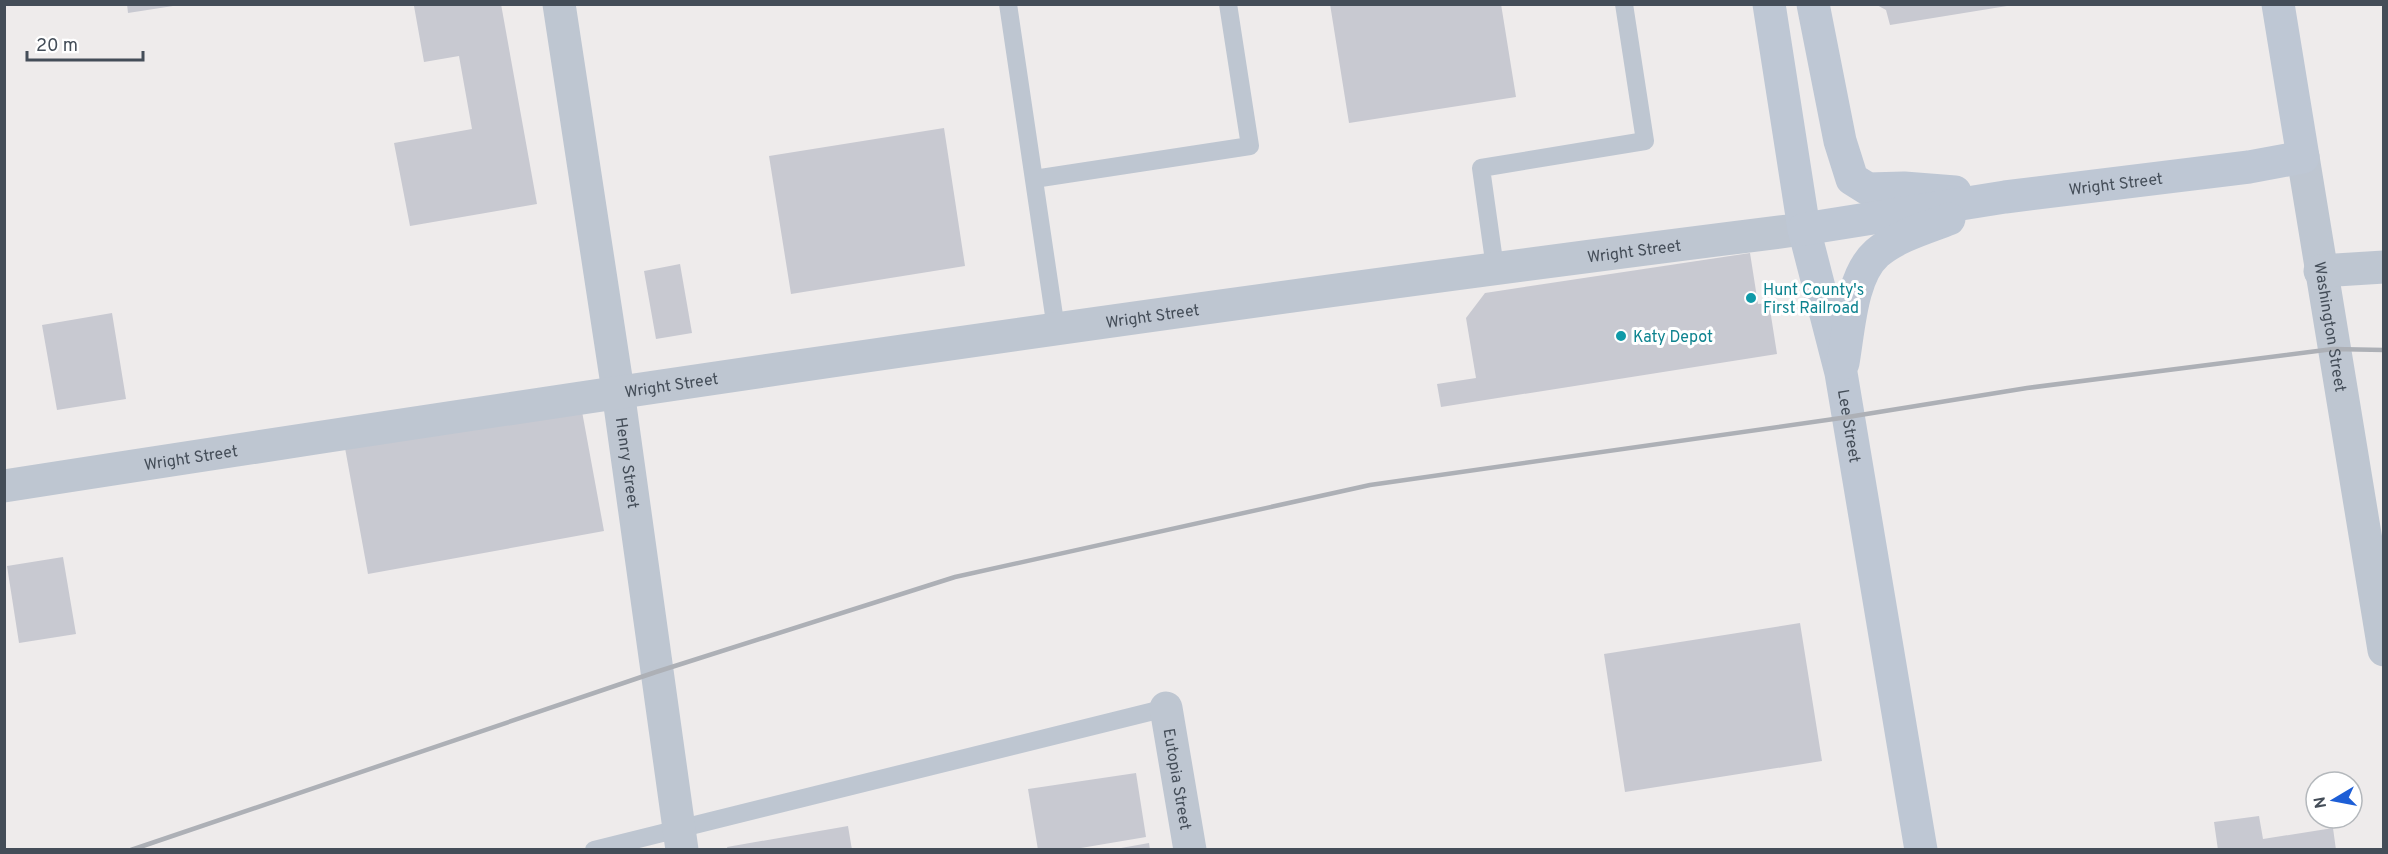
<svg xmlns="http://www.w3.org/2000/svg" width="2388" height="854" font-family="Overpass,sans-serif">
<style>
.building{fill:#c8c9d1}
.lines{fill:none;stroke-linecap:round;stroke-linejoin:round}
.lane{stroke:#bec6d1;stroke-width:18}
.street{stroke:#bec6d1;stroke-width:33}
.secondary{stroke:#bec7d4;stroke-width:33}
.rail{stroke:#adb0b6;stroke-width:4.5}
.culture-dot{fill:#0f9aa8;stroke:#fff;stroke-width:2}
.labels{text-anchor:middle;stroke-width:6;stroke-linejoin:round;paint-order:stroke}
.street-label{font-size:16px;fill:#444d58;stroke:#fff}
.culture-label{font-size:16px;fill:#0d838f;stroke:#fff;text-anchor:start}
</style>
<rect width="100%" height="100%" fill="#eeebeb"/>
<!-- building -->
<path class="building" d="M127,4H172L173,6L128,13Z
M423,4H501L537,204L410,226L394,143L472,129L459,56L424,62L414,6Z
M1330,4H1501L1516,97L1349,123Z
M1875,4H2006L2007,6L1890,25L1886,10Z
M944,128L965,266L791,294L769,156Z
M1750,253L1758,304L1769,303L1777,354L1441,407L1437,384L1476,378L1466,318L1485,293Z
M680,264L692,333L656,339L644,271Z
M112,313L126,399L57,410L42,325Z
M581,406L604,531L368,574L345,448Z
M63,557L76,634L19,643L7,566Z
M1800,623L1822,761L1625,792L1604,654Z
M1136,773L1146,837L1069,850H1038L1028,789Z
M2259,816L2263,839L2333,828L2336,850H2218L2214,822Z
M848,826L852,850H728L727,847Z
M1149,843L1150,850H1122L1121,848Z"/>
<g class="lines">
<!-- lane -->
<path class="lane" d="M1008,4L1056,329
M1034,179L1250,146L1228,4
M1495,268L1481,168L1645,141L1624,4
M594,850L1166,708"/>
<!-- street -->
<g class="street">
<path id="s1" d="M559,4L618,391L682,850"/>
<path id="s2" d="M2303,157L2384,650"/>
<path d="M2320,271L2384,267"/>
<path id="s3" d="M4,486C603,393 1203,304 1804,229"/>
<path id="s4" d="M1166,708L1190,850"/>
</g>
<!-- secondary -->
<g class="secondary">
<path id="s5" d="M1769,4L1804,229L1841,373L1921,850"/>
<path d="M1813,4L1840,141L1852,179L1868,189L1904,188L1955,192"/>
<path id="s6" d="M1804,229L2005,197L2249,167L2303,157L2278,4"/>
<path d="M1843,363C1849,329 1851,276 1877,253C1897,236 1926,228 1949,219"/>
</g>
<!-- rail -->
<path class="rail" d="M131,850L656,672L955,577L1370,485L1848,417L2027,388L2333,349L2384,350"/>
</g>
<!-- markers -->
<g class="culture-dot">
<circle cx="1751" cy="298" r="6"/>
<circle cx="1621" cy="336" r="6"/>
</g>
<g class="labels">
<!-- street labels -->
<g class="street-label">
<text dy="6" stroke="none"><textPath href="#s6" startOffset="315">Wright Street</textPath></text>
<text dy="6" stroke="none"><textPath href="#s3" startOffset="1647">Wright Street</textPath></text>
<text dy="6" stroke="none"><textPath href="#s3" startOffset="1161">Wright Street</textPath></text>
<text dy="6" stroke="none"><textPath href="#s2" startOffset="172">Washington Street</textPath></text>
<text dy="6" stroke="none"><textPath href="#s3" startOffset="675">Wright Street</textPath></text>
<text dy="6" stroke="none"><textPath href="#s5" startOffset="430">Lee Street</textPath></text>
<text dy="6" stroke="none"><textPath href="#s3" startOffset="189">Wright Street</textPath></text>
<text dy="6" stroke="none"><textPath href="#s1" startOffset="464">Henry Street</textPath></text>
<text dy="6" stroke="none"><textPath href="#s4" startOffset="72">Eutopia Street</textPath></text>
</g>
<!-- culture labels -->
<g class="culture-label">
<text x="1763" y="295">Hunt County's<tspan x="1763" dy="18">First Railroad</tspan></text>
<text x="1633" y="342">Katy Depot</text>
</g>
</g>
<!-- border -->
<rect width="2388" height="854" fill="none" stroke="#444d58" stroke-width="12"/>
<!-- north arrow -->
<g transform="translate(2334 800) rotate(260)"><circle r="28" fill="#ffffff" stroke="#b4b8bc" stroke-width="1.5"/>
<path d="M0-4.5L10 22L0 15L-10 22Z" fill="#1d5ed6"/>
<text y="-9" font-size="16" font-weight="bold" text-anchor="middle" fill="#444d58">N</text>
</g>
<!-- scale -->
<path d="M27 51v9h116v-9" fill="none" stroke="#444d58" stroke-width="3"/>
<text x="36" y="51" font-size="18" fill="#444d58" stroke="#ffffff" stroke-width="4.5" paint-order="stroke">20 m</text>
</svg>
